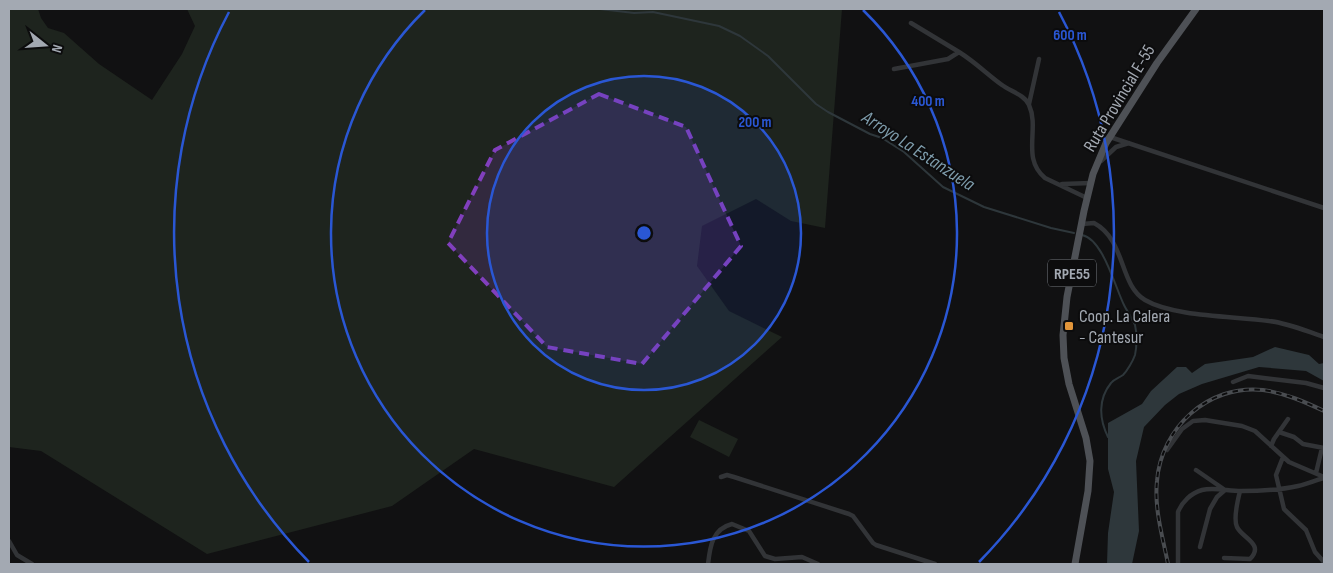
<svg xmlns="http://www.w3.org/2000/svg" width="1333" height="573" font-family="'Sofia Sans Condensed',sans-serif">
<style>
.green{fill:#1e241e}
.water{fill:#2e373b}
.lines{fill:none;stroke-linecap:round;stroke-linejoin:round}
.stream{stroke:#2e373b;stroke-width:2}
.minor{stroke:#323437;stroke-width:4.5}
.primary{stroke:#4e5156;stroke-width:7}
.rail-casing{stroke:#494c50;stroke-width:4}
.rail{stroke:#0c0c0d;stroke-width:2;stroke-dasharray:5.5;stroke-linecap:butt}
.marked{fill:#813fbd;fill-opacity:0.2;stroke:#813fbd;stroke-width:4;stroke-dasharray:10 6;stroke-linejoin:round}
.ring{fill:none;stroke:#2a57d4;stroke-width:2.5}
.poi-dot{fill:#e1953a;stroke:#0c0c0d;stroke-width:2}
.labels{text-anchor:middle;stroke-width:4;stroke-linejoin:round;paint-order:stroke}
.shield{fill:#0c0c0d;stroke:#767a80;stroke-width:1}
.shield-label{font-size:16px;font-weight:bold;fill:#a3a9b2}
.street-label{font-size:18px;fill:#a3a9b2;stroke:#0c0c0d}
.poi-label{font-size:18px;fill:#a3a9b2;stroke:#0c0c0d;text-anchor:start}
.water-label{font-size:19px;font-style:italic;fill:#7d9baa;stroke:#0c0c0d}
.centre{fill:#2a57d4;stroke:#0c0c0d;stroke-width:2.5}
.ring-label{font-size:15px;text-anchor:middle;font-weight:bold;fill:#2a57d4;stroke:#0c0c0d;stroke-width:4;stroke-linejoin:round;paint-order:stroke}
</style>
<rect width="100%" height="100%" fill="#111112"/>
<!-- green -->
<path class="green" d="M9,9H38L41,18L48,28L64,33L99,64L152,100L182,54L195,26L187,9H842L825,228L791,221L756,199L702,226L697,266L729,311L782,337L614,487L474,449L392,506L207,554L41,451L9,447Z
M699,420L738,439L729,457L690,437Z"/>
<!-- water -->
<path class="water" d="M1275,347L1309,355L1319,364L1324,363V381L1306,371L1259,367L1202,384L1179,394L1165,405L1144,427L1136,461L1139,531L1132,564H1107L1108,533L1114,492L1108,469V423L1142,404L1151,391L1177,367H1186L1192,373L1205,364L1253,357Z"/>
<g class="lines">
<!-- stream -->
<path class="stream" d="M600,9L634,13L653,12L719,26L740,36L768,56L816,104L828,112L870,134L882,138L904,152L943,187L984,207L1051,228L1074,233
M1082,235C1103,239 1115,287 1124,305C1127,311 1132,318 1135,325C1137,333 1137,346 1135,355C1133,361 1127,371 1123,375C1119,378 1114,379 1111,383C1098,399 1099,419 1108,437"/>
<!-- minor -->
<path class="minor" d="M911,23L959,52
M894,69L948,59L959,52C975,62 987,74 1002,85C1010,91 1025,95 1029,105C1040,129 1021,158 1045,178L1087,198
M1029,104L1039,59
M1110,137L1324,208
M1101,161L1116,147L1129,143
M1062,184L1091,183
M1082,224L1094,223C1126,240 1119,285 1145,300C1174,317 1235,316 1269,321C1288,323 1306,331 1324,337
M1233,382L1248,376L1306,383L1324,388
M1279,432L1294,437L1303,444L1324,448
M1271,446L1274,439L1288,419
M1167,450L1182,429L1193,421L1205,420L1242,426L1255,431L1289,462L1324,477
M1283,457L1276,475L1284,509L1306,530L1315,552L1324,562
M1196,470L1225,490L1217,497L1210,509L1200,547
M1316,473L1322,448
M721,477L727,475L734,477L849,514L853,516L873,543L876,545L935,564
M9,541L17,555L32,564
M1224,558L1250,559C1265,544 1242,538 1237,527C1233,519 1238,499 1240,491
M708,564C710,547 712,529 732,524L749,531L765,556L775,559L802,557L818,564
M1178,564V512C1182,502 1191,493 1202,490C1214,487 1228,491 1241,491C1260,491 1280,490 1298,486C1307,484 1316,480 1324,478"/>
<!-- primary -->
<path class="primary" d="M1075,564L1088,491L1090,461L1086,438L1069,384L1064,358L1063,335L1067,297L1084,211L1093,174L1106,143L1157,63L1196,9"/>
<defs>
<path id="rail" d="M1168,564C1163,538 1154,509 1157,481C1161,428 1208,384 1263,390C1285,393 1305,402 1324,411"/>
</defs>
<!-- rail casing -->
<use href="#rail" class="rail-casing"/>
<!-- rail -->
<use href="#rail" class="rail"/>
</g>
<!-- marked area -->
<path class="marked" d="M599,94L686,127L741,246L642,364L547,347L448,243L495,150Z"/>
<!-- distance rings -->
<circle cx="644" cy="233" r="157" fill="#2a57d4" fill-opacity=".12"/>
<g class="ring">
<circle cx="644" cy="233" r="157"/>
<path d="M863 10A313 313 0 1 1 425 10"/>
<path d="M309 562A470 470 0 0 1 229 12M1059 12A470 470 0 0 1 979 562"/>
</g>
<!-- markers -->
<rect class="poi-dot" x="1064" y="321" width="10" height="10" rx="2.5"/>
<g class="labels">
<!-- shield labels -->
<rect class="shield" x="1048" y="259.5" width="48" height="27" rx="4"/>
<g class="shield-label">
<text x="1072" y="279">RPE55</text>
</g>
<!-- street labels -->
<g class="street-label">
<text transform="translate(1119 98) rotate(-59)" y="6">Ruta Provincial E-55</text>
</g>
<!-- poi labels -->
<g class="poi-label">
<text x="1079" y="322">Coop. La Calera<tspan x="1079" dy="21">- Cantesur</tspan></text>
</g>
<!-- water labels -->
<g class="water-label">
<text transform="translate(919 150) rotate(33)" y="7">Arroyo La Estanzuela</text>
</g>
</g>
<circle cx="644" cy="233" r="8" class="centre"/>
<g class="ring-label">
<text x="1070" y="40">600 m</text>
<text x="928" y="106">400 m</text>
<text x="755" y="127">200 m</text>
</g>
<!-- border -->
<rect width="1333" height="573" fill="none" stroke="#a3a9b2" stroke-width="20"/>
<!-- north arrow -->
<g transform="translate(45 45) rotate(107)" stroke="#0c0c0d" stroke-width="4" paint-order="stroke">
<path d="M0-4L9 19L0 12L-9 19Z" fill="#a3a9b2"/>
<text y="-8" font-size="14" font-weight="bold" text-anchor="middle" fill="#a3a9b2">N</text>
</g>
</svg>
